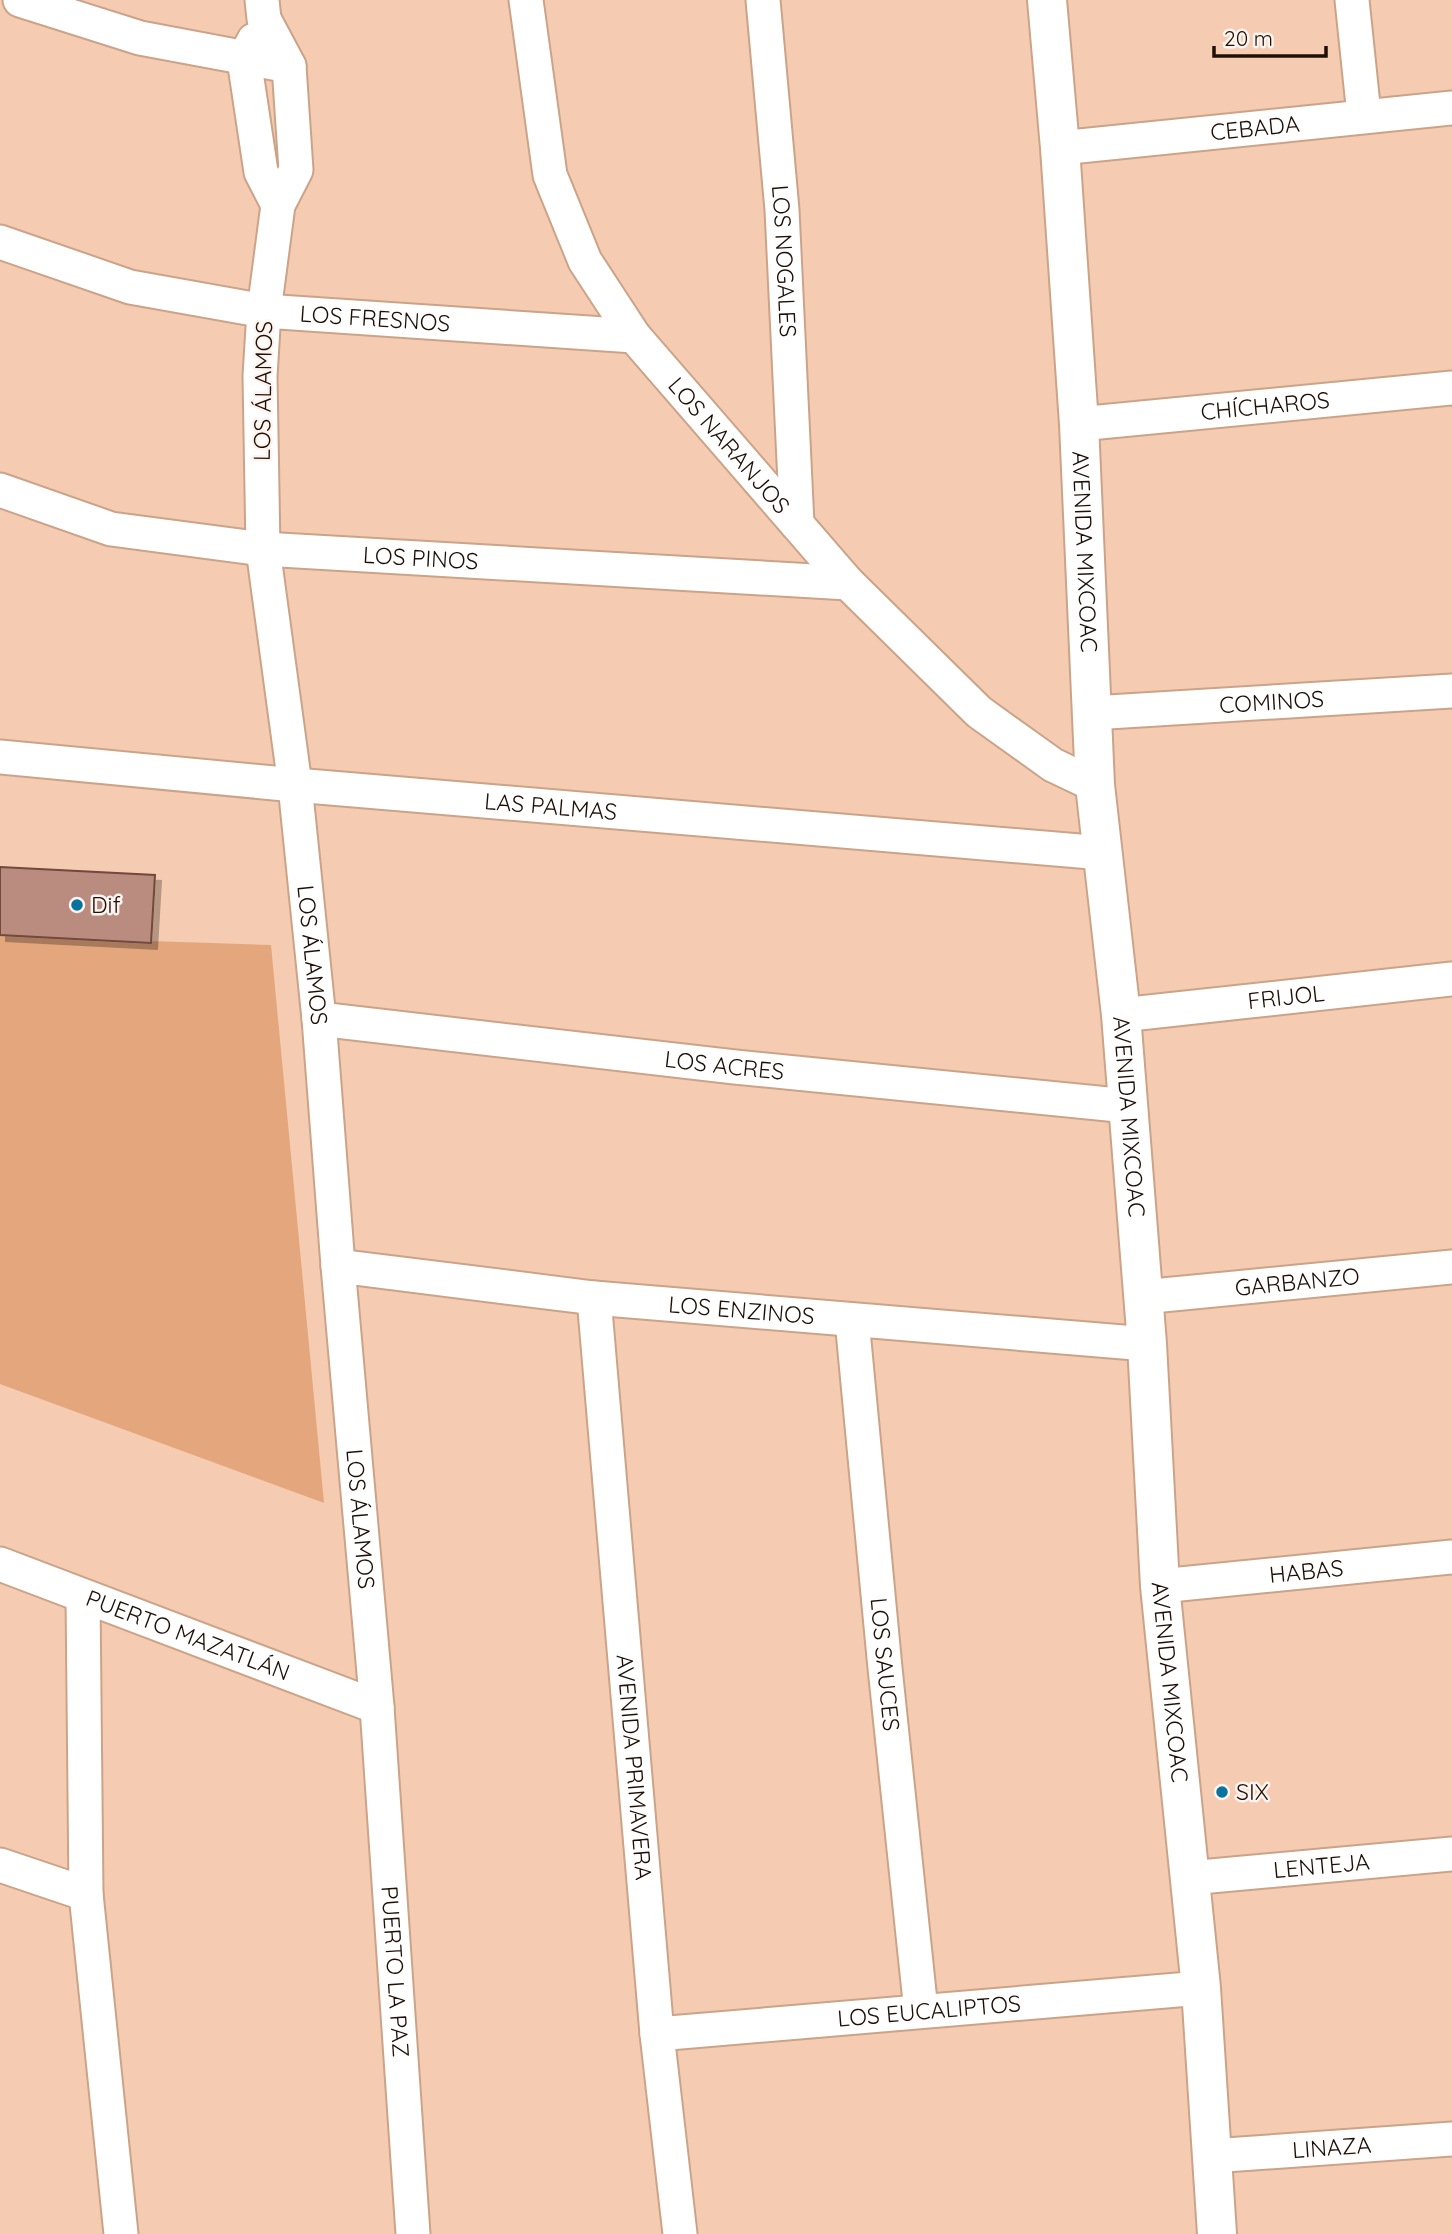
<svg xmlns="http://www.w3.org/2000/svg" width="1452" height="2234" font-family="Quicksand,sans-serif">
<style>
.green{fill:#e4a67d}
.building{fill:#ba8c80;stroke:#72483e;stroke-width:2;filter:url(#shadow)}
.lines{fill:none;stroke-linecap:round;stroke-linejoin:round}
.street-casing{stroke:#cba389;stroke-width:37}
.secondary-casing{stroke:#cba389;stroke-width:42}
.street{stroke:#fff;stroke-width:33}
.secondary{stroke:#fff;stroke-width:38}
.poi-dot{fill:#07739e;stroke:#fdf4ef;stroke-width:2.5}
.labels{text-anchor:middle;stroke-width:5;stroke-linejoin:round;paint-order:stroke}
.street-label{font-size:23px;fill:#1e0f06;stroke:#fdf4ef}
.poi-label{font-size:23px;fill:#1e0f06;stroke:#fdf4ef;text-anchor:start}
</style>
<defs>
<filter id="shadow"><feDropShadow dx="6" dy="6" stdDeviation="0" flood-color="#0004"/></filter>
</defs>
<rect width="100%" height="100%" fill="#f5ccb1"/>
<!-- green -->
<path class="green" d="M0,936L271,945L324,1503L0,1384Z"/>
<!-- building -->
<path class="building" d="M0,867L155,875L151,943L0,935Z"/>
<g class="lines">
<defs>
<g id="street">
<path d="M20,0L140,38L289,66"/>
<path id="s1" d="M262,0L264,19L289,66L296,170L278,205L264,311L260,376L263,549L295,785L319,1019L338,1266L377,1707L413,2234"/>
<path id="s2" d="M526,0L550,175L585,261L634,336L848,583L979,712L1053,765L1095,785"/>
<path id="s3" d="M763,0L782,210L797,524"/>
<path d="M1352,0L1364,115"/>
<path d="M254,40L244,59L261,172L278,205"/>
<path id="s4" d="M1060,148L1452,108"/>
<path id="s5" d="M0,242L130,287L264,311L634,336"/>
<path id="s6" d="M1079,424L1452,388"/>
<path id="s7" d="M0,490L111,529L263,549L848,583"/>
<path id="s8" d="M1092,713L1452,691"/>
<path id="s9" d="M0,757L295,785L1103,853"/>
<path id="s10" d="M1121,1015L1452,979"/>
<path id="s11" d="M319,1019L735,1067L1128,1106"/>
<path id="s12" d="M338,1266L594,1298L1147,1344"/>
<path id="s13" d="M1142,1297L1452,1267"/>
<path id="s14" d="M594,1298L657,2034L680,2234"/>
<path id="s15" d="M852,1320L885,1668L921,2011"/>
<path id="s16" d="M0,1564L377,1707"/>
<path id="s17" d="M1160,1586L1452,1557"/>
<path d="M83,1597L86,1894L121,2234"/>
<path d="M0,1865L86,1894"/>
<path id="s18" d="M1189,1878L1452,1854"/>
<path id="s19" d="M657,2034L1201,1988"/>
<path id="s20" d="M1211,2156L1452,2139"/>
</g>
<g id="secondary">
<path id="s21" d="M1047,0L1060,148L1079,424L1095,785L1121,1015L1147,1344L1160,1586L1201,1988L1217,2234"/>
</g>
</defs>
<!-- street casing -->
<use href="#street" class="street-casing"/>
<!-- secondary casing -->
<use href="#secondary" class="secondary-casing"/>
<!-- street -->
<use href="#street" class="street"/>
<!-- secondary -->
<use href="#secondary" class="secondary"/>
</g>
<!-- markers -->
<g class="poi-dot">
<circle cx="77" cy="905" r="7"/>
<circle cx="1222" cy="1792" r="7"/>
</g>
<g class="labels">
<!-- street labels -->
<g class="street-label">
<text dy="8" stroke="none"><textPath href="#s4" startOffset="196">CEBADA</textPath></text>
<text dy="8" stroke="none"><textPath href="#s3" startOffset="262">LOS NOGALES</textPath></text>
<text dy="8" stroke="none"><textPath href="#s5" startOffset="385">LOS FRESNOS</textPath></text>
<text transform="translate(263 391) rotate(-89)" y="8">LOS ÁLAMOS</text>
<text dy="8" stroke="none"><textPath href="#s6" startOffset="187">CHÍCHAROS</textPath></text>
<text dy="8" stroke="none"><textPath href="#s2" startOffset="504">LOS NARANJOS</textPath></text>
<text dy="8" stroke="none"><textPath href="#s21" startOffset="553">AVENIDA MIXCOAC</textPath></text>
<text dy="8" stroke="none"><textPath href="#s7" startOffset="429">LOS PINOS</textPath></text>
<text dy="8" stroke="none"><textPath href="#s8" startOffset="180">COMINOS</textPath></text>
<text dy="8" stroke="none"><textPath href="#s9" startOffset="553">LAS PALMAS</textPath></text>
<text dy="8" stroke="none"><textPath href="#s1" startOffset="970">LOS ÁLAMOS</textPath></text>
<text dy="8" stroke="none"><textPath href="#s10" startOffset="166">FRIJOL</textPath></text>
<text dy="8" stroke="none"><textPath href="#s11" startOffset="408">LOS ACRES</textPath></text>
<text dy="8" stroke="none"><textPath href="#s21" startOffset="1120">AVENIDA MIXCOAC</textPath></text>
<text dy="8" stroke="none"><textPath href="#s13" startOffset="156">GARBANZO</textPath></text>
<text dy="8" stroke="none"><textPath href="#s12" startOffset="406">LOS ENZINOS</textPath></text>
<text dy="8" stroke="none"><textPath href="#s1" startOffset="1536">LOS ÁLAMOS</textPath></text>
<text dy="8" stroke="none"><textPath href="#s17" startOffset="147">HABAS</textPath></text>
<text dy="8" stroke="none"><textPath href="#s16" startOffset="201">PUERTO MAZATLÁN</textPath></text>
<text dy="8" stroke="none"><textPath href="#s15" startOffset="346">LOS SAUCES</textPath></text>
<text dy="8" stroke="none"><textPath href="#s21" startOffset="1687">AVENIDA MIXCOAC</textPath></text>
<text dy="8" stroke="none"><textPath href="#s14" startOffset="471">AVENIDA PRIMAVERA</textPath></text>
<text dy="8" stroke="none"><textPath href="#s18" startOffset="133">LENTEJA</textPath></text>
<text dy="8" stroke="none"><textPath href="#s1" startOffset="1990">PUERTO LA PAZ</textPath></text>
<text dy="8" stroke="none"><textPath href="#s19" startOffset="273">LOS EUCALIPTOS</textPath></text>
<text dy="8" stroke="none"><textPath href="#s20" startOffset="121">LINAZA</textPath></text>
</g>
<!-- poi labels -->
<g class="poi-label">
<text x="91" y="913">Dif</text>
<text x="1236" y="1800">SIX</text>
</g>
</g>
<!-- scale -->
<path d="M1214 46v10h112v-10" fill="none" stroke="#1e0f06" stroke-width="3.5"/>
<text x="1224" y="46" font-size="21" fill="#1e0f06" stroke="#fdf4ef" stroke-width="5" paint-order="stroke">20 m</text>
</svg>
